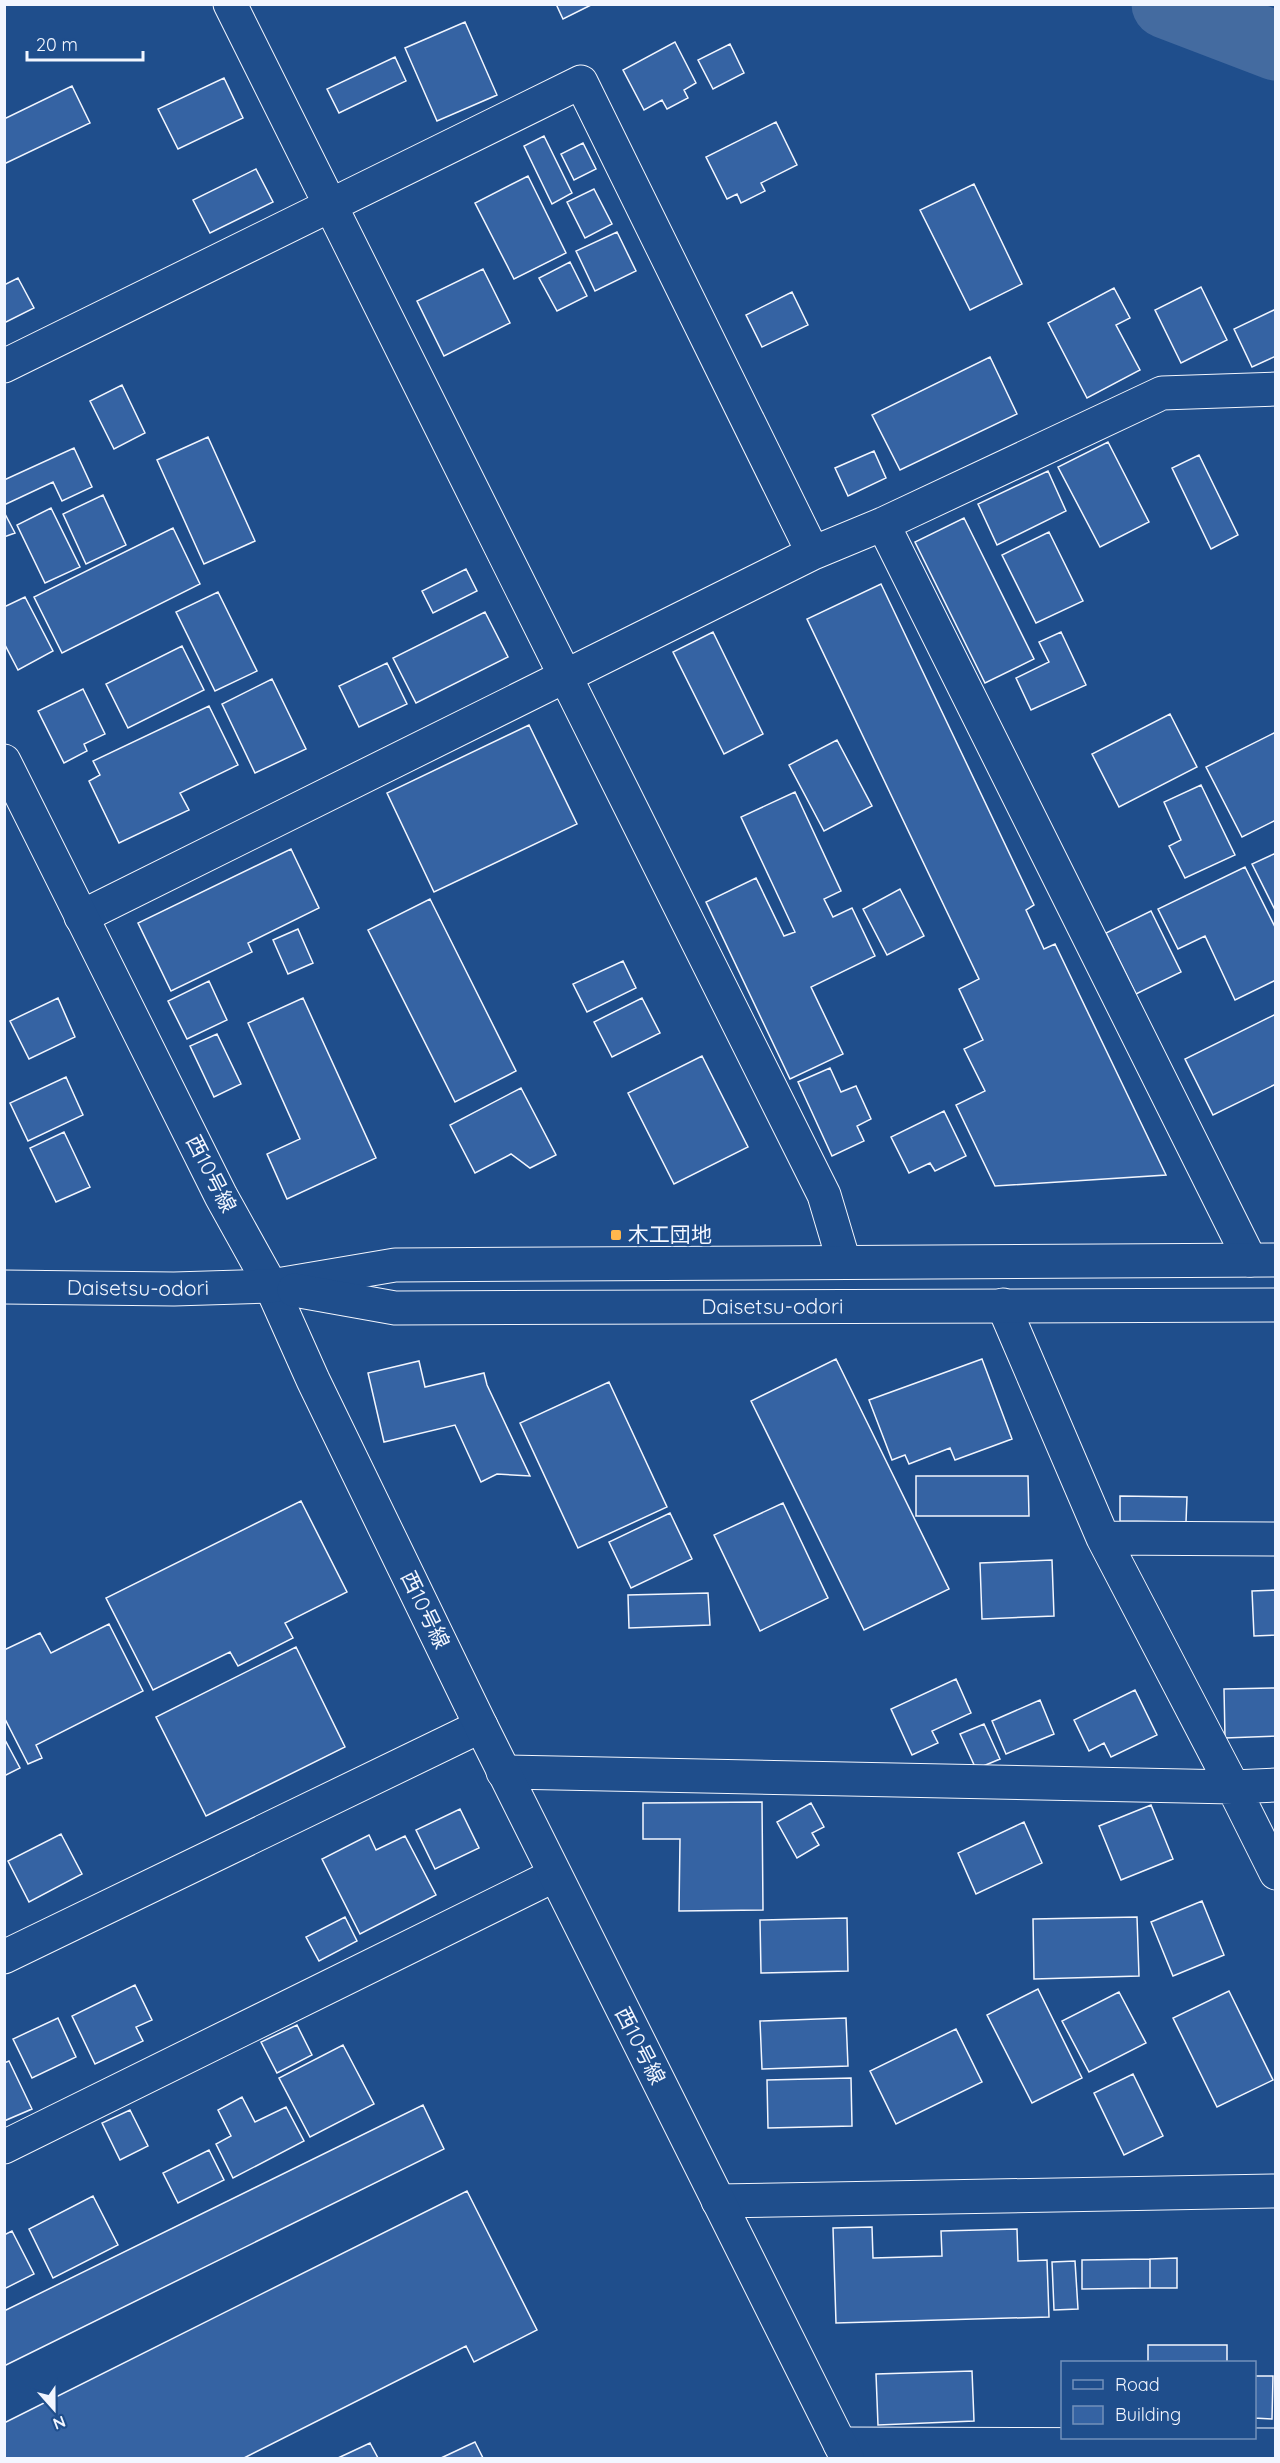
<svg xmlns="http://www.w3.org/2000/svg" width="1280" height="2463" font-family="Quicksand,'Noto Sans JP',sans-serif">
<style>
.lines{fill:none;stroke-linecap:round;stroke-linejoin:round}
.river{stroke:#446ba0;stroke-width:69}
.building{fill:#3563a3;stroke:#f2f6ff;stroke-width:1.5}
.street-casing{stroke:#f2f6ff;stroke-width:35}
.secondary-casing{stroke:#f2f6ff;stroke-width:35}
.highway-casing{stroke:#f2f6ff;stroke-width:35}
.street{stroke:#1f4e8c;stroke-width:33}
.secondary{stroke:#1f4e8c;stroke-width:33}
.highway{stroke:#1f4e8c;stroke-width:33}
.poi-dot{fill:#ffb74d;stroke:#1f4e8c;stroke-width:2}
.labels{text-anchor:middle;stroke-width:4.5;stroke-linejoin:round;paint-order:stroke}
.street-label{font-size:21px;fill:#f2f6ff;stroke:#1f4e8c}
.poi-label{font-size:21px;fill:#f2f6ff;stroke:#1f4e8c;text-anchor:start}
</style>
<rect width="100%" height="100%" fill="#1f4e8c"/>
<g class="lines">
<!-- river -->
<path class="river" d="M1166,4L1276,46"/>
</g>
<!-- building -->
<path class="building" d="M556,4H593L563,19Z
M465,22L497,95L437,121L405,48Z
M675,42L696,83L684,90L688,98L667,109L662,100L644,110L623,70Z
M730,44L744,73L713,89L698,60Z
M395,57L406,81L339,113L327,89Z
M224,78L243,118L178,149L158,109Z
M72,86L90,123L4,164V119Z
M776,122L797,165L761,183L765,191L741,203L737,194L727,199L706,157Z
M544,136L572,193L552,204L524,146Z
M583,143L596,169L574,180L561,154Z
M256,169L273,202L210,233L193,200Z
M528,176L566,253L514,279L475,203Z
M974,184L1022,284L970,310L920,210Z
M594,189L612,224L585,238L567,202Z
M617,232L636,271L595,291L576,251Z
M570,262L587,296L557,311L539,278Z
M483,269L510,323L444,356L417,301Z
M18,278L34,308L4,323V285Z
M1201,287L1227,340L1181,363L1155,310Z
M1114,288L1130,318L1116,325L1140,370L1087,398L1048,323Z
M792,292L808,325L762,347L746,315Z
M1276,309V356L1252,367L1234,329Z
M990,357L1017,414L900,470L872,415Z
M122,385L145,433L114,449L90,401Z
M208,437L255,541L204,564L157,460Z
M1108,442L1149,522L1100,547L1058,467Z
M74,448L92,487L62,501L53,482L4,505V480Z
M874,451L886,478L848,496L835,468Z
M1199,455L1238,535L1211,549L1172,468Z
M1048,471L1066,511L997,545L978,504Z
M103,495L126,545L86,564L63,514Z
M51,508L80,567L45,583L17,525Z
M4,512L15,533L4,537Z
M964,518L1034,659L985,683L915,542Z
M173,528L200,584L62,653L34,597Z
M1049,532L1083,601L1036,623L1002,555Z
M466,569L477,591L433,613L422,591Z
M881,584L1034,905L1026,910L1044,949L1055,944L1166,1175L995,1186L956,1105L985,1091L964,1049L983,1040L959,989L979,979L807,619Z
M218,592L257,671L215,691L176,612Z
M25,597L53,651L18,670L4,643V607Z
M485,612L508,657L416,703L393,658Z
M713,632L763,734L724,754L673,652Z
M1061,632L1086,685L1031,710L1016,678L1049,662L1039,642Z
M182,646L204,690L128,728L106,684Z
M387,663L407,704L359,727L339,686Z
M272,679L306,749L255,773L222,704Z
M83,689L105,734L84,744L87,751L64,763L38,711Z
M209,706L238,765L180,793L189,810L119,843L89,781L100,775L93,761Z
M1170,714L1197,767L1119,807L1092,754Z
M529,725L577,824L434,892L387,793Z
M1276,732V820L1242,837L1206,767Z
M837,740L872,806L824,831L789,765Z
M1201,785L1235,855L1185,878L1169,846L1181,840L1164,802Z
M795,792L841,891L824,899L833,917L852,908L875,956L811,987L843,1054L790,1079L706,902L756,878L784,936L795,932L741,817Z
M291,849L319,908L248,943L252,952L171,991L138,923Z
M1276,853V912L1252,864Z
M1245,867L1276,929V980L1235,1000L1205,936L1178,949L1158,909Z
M900,889L924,936L887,955L863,909Z
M430,899L516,1071L455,1102L368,930Z
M1151,911L1181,972L1136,994L1106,933Z
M298,929L313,963L288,974L273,940Z
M623,961L636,988L587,1012L573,984Z
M209,981L227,1020L187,1039L168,1001Z
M58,998L75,1037L29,1059L10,1021Z
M303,998L376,1158L287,1199L267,1154L300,1139L248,1023Z
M642,998L660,1033L612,1057L594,1022Z
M1276,1014V1084L1213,1115L1185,1059Z
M217,1034L241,1084L214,1097L190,1046Z
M702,1056L748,1147L674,1184L628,1093Z
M830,1068L841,1092L856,1086L871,1119L857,1126L864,1141L832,1156L798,1082Z
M66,1077L83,1115L28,1141L10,1103Z
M521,1088L556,1155L530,1168L511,1154L475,1173L450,1125Z
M944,1111L966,1156L935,1171L930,1163L909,1173L891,1137Z
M64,1132L90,1187L56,1202L30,1148Z
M836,1359L949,1589L864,1630L751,1401Z
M982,1359L1012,1439L955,1460L950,1448L909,1464L905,1455L892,1460L869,1400Z
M419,1361L425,1387L484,1373L487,1385L530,1476L497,1474L481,1482L455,1425L384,1442L368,1373Z
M609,1382L667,1507L578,1548L520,1423Z
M916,1476H1028L1029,1516H916Z
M1120,1496L1187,1497L1186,1522L1120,1521Z
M301,1501L347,1592L285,1623L293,1638L238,1666L230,1652L153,1690L106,1598Z
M783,1503L828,1598L760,1631L714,1535Z
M670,1513L692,1559L631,1588L609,1542Z
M1052,1560L1054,1616L982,1619L980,1563Z
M1276,1590V1635L1254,1636L1252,1591Z
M708,1593L710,1625L629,1628L628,1595Z
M109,1624L143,1691L36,1745L42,1758L28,1764L4,1717V1650L40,1633L51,1653Z
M296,1647L345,1747L206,1816L156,1717Z
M956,1679L971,1713L932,1731L938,1743L912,1755L891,1709Z
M1276,1688V1736L1225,1738L1224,1689Z
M1135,1690L1157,1735L1111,1757L1104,1743L1089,1751L1074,1720Z
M1040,1700L1054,1734L1006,1754L992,1721Z
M984,1724L1000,1759L976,1769L960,1734Z
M4,1738L20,1768L4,1776Z
M762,1802L763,1910L679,1911L680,1839H643V1803Z
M811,1803L824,1827L812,1833L819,1845L797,1858L777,1822Z
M1151,1805L1173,1859L1121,1880L1099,1826Z
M460,1809L479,1848L435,1869L416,1830Z
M1024,1822L1042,1863L976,1894L958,1853Z
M61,1834L82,1874L29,1902L8,1861Z
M369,1835L376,1850L405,1836L436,1895L360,1934L322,1859Z
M1202,1901L1224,1955L1173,1976L1151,1922Z
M345,1917L357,1941L319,1961L306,1937Z
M1137,1917L1139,1976L1034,1979L1033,1919Z
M847,1918L848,1971L761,1973L760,1920Z
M135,1985L152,2020L136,2027L143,2041L95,2064L72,2016Z
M1038,1989L1082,2078L1032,2103L987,2015Z
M1229,1991L1273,2080L1217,2107L1173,2018Z
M1119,1992L1146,2043L1089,2072L1062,2021Z
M58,2018L76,2057L32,2078L13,2039Z
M846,2018L848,2066L762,2069L760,2021Z
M297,2025L312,2055L277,2073L261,2042Z
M956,2029L982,2082L896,2124L870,2071Z
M343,2045L374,2104L310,2137L279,2078Z
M9,2061L32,2109L4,2121V2063Z
M1133,2074L1163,2136L1124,2155L1094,2093Z
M851,2078L852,2126L768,2128L767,2080Z
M242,2097L255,2122L286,2107L304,2141L233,2178L216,2144L231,2136L218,2110Z
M423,2105L444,2149L4,2366V2311Z
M130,2110L148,2146L120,2160L102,2123Z
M209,2150L224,2180L178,2203L163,2173Z
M467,2191L537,2330L474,2362L466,2346L244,2458H4V2423Z
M93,2196L118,2245L53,2278L29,2229Z
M872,2227L873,2258L942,2256L941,2231L1017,2229L1018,2261L1047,2260L1049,2317L836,2323L833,2228Z
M12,2231L34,2274L4,2289V2235Z
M1177,2258V2288H1150V2259Z
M1150,2259V2288L1082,2289V2260Z
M1075,2261L1078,2309L1054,2310L1052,2262Z
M1148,2345H1227V2362H1148Z
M972,2371L974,2421L878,2425L876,2374Z
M1254,2376H1273L1272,2419L1254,2418Z
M475,2442L483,2458H441Z
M370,2443L378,2458H338Z"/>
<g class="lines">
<defs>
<path id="street" d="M230,4L824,1195L844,1262
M4,366L581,82L813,553
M883,524L1250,1260
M81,917L813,553L883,524L1162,393L1276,389
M1003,1305L1103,1538L1233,1787L1276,1873
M1103,1538L1276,1539
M503,1772L1233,1787L1276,1785
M4,1957L481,1726
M4,2147L555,1875
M718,2201L1276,2191
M840,2444L1276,2445"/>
<path id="secondary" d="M4,761L221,1196L271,1286L313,1380L481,1726L847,2458"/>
<g id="highway">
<path id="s1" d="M4,1287L174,1289L271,1286L395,1265L1276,1260"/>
<path id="s2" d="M294,1290L395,1308L1276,1305"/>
</g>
</defs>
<!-- street casing -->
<use href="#street" class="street-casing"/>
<!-- secondary casing -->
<use href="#secondary" class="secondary-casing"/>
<!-- highway casing -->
<use href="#highway" class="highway-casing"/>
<!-- street -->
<use href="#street" class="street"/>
<!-- secondary -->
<use href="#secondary" class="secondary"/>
<!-- highway -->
<use href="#highway" class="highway"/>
</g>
<!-- markers -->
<rect class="poi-dot" x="610" y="1229" width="12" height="12" rx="3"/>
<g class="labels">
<!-- street labels -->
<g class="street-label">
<text transform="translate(211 1174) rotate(63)" y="7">西10号線</text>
<text dy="7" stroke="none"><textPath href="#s1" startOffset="134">Daisetsu-odori</textPath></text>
<text dy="7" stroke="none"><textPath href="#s2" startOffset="480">Daisetsu-odori</textPath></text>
<text transform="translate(425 1610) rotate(64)" y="7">西10号線</text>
<text transform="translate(640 2046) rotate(63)" y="7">西10号線</text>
</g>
<!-- poi labels -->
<g class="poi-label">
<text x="628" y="1242">木工団地</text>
</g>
</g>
<!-- border -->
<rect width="1280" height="2463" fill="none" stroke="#f2f6ff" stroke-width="12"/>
<!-- legend -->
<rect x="1061" y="2361" width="195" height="78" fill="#1f4e8c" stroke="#7391ba" stroke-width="1.5"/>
<rect x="1073" y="2380" width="30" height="9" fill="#1f4e8c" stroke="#7391ba" stroke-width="1.5"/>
<text x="1115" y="2391" font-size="18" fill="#f2f6ff">Road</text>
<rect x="1073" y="2406" width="30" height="18" fill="#3563a3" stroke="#7391ba" stroke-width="1.5"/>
<text x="1115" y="2421" font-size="18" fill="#f2f6ff">Building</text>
<!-- north arrow -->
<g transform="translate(54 2409) rotate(159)" stroke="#1f4e8c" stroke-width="4.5" paint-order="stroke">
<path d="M0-4.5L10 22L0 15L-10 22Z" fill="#f2f6ff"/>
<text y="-9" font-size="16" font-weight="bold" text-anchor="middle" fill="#f2f6ff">N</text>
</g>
<!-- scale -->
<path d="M27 51v9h116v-9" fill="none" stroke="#f2f6ff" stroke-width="3"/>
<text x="36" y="51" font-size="18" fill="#f2f6ff" stroke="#1f4e8c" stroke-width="4.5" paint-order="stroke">20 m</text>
</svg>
